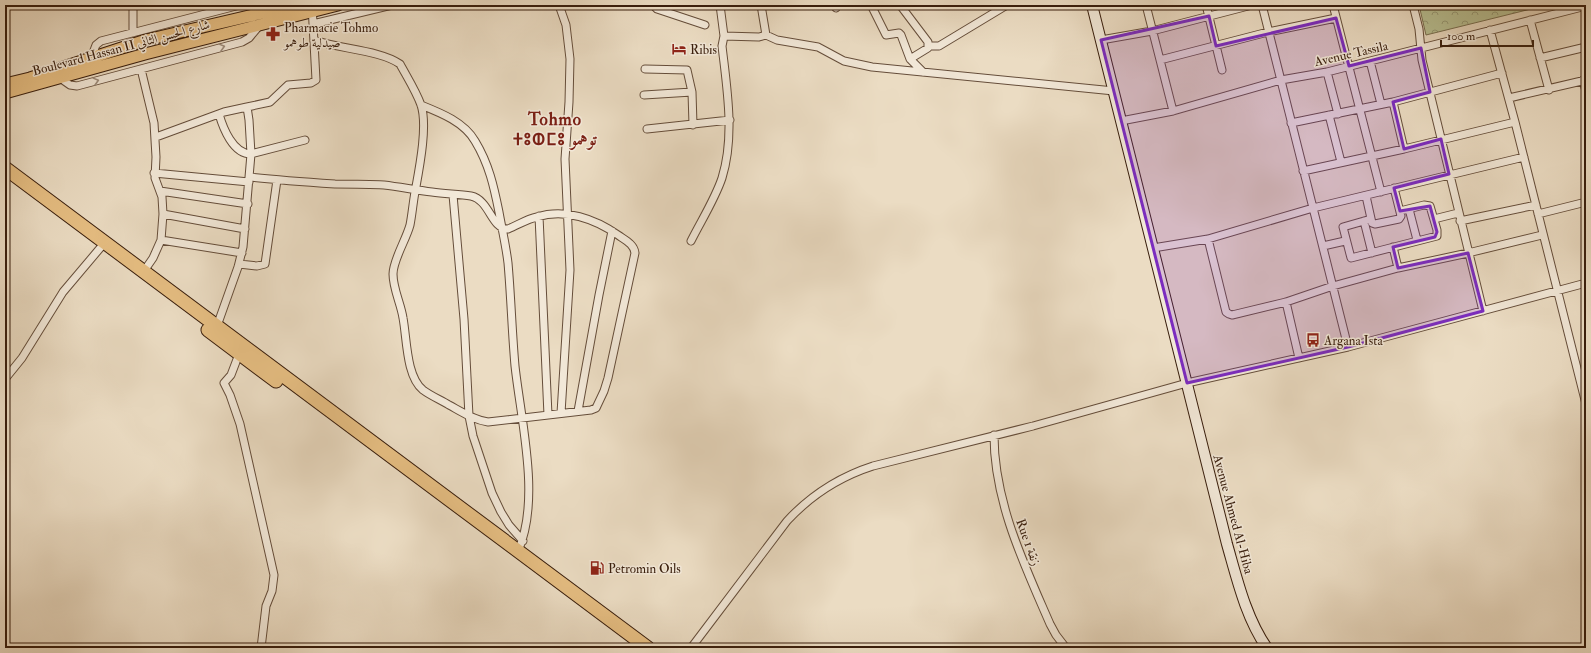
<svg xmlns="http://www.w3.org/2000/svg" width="1591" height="653" font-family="'IM FELL Double Pica',Amiri,'Noto Sans Tifinagh',serif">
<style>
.forest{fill:url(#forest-crowns);stroke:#786e50}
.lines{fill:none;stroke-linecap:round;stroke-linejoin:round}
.street-casing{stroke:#654d3a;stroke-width:9}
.secondary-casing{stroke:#381d0c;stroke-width:12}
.primary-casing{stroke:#381d0c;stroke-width:13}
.highway-casing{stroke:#381d0c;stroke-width:15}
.street{stroke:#f2e8d8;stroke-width:7}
.secondary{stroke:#f2e8d8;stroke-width:10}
.primary{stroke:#e6be82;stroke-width:11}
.highway{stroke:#e6be82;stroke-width:13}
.oneway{stroke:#9e8d7c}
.marked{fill:#7b2cbf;fill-opacity:0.2;stroke:#7b2cbf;stroke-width:3;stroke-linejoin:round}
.labels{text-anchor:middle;stroke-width:3;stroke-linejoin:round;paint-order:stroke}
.poi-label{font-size:13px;fill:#381d0c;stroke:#f2e8d8;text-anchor:start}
.street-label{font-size:13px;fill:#381d0c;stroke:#f2e8d8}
.district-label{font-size:17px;font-weight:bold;letter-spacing:1px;fill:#7a1f14;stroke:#f2e8d8}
</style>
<defs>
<pattern id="forest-crowns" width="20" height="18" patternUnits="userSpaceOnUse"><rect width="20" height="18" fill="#b8c093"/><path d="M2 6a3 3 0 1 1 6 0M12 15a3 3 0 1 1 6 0" fill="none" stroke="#979b76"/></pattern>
</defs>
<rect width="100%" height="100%" fill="#ebdcc3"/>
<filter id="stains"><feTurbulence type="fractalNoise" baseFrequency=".005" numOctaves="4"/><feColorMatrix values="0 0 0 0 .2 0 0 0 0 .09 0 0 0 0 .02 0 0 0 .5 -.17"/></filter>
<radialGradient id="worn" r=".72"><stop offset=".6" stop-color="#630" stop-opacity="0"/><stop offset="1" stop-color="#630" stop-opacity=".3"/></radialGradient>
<!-- forest -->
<path class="forest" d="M1419,5H1547L1426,35Z"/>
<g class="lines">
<defs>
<path id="street" d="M559,5L566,25L570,59L569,102L565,159L570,270L561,413
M653,5L657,9L705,25
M835,5L836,8
M871,5L886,35L899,33L901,35L910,59L923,72
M900,5L928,42V48L910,59
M1146,5L1173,111
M1206,5L1222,70
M1262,5L1348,347
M1333,5L1381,192
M1413,5L1419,29L1422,60L1483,311
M1530,20L1549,90
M313,24L392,5
M1490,30L1515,122L1586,404
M133,33V5
M766,35L777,40L818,47L844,61L872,67L1114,91
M724,36L759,37L766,35L761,5
M1101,40L1152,31L1252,5
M929,46H939L1007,5
M91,58L96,45L101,41L240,5
M1540,58L1586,47
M1160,60L1268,32L1336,18
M1370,61L1381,104
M141,69L154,123L156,157L155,178L162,197L163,214L161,240L153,258L144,271
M645,69L687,70L692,92L693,125
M1327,72L1338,114
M60,78L70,85L77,86L242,42L249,38L259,26
M1583,80L1586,91
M644,95L692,92
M1509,98L1586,80
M1393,102L1404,149
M421,105C441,113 464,122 475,141C489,164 494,187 499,212C502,229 506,246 508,263C511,297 512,332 515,366C521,421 541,500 518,551
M219,114C223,128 233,154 251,154L305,140
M1329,115L1341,162
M1121,121L1173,111L1281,80L1327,72L1586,6
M1291,123L1393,102L1502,73
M647,129L730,120
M156,137L224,112L247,107
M1303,171L1404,149L1515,122
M154,173L249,182
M250,177C278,180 306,182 335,184C351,184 368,184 384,185C400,187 416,190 432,192C445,194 459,194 471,196C490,200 491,229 508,229C518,225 527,219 537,217C565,208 595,219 618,235C625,240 634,244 635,253L608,378L604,391L596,408L591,410L488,422C474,420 462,412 449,405C441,400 431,396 423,390C406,376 407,339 403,318C401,304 393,289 393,274C393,260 406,240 410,225C412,215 413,203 415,192C419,170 428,126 421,105C416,91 407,77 400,64C380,50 339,49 314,40
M160,191L248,204
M453,195L464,319L469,416L473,436L492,493L501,512L509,525L523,541
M1366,196L1372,223L1375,224L1399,219L1401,216L1394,188
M1409,209L1417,240
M163,214L245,229
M1538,214L1586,202
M539,216L548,415
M1371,219L1343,227L1351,258L1437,236V230L1430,206L1424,205L1400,211
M1434,219L1458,213
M1364,221L1372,253
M1460,221L1536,205
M1208,239L1226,312L1229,314L1232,315L1286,302L1333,286L1398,268L1468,253L1542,235
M161,240L242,253
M691,241C701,221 715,199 722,178C735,136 727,89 722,46L724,36L720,5
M1323,246L1345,241
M1393,247L1398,268
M1153,248L1208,239L1313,208L1524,157
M239,264L257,266L265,264L277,180
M1286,302L1299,358
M217,326L238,267L243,247L251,154L249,120L247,107L270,102L288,85L311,83L316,80L312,5
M239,354L231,375L224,383L230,395L240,424L274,575L272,591L266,606L261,648
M5,379L22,358L63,292L101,247
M578,411L599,295L612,231
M994,435C994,502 1024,564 1050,624L1056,635L1066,648
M691,648L787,521C811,495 839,477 873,466L1033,426L1187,383L1348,347L1586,283"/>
<path id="secondary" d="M1092,5L1227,544C1237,579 1246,618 1267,648"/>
<path id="primary" d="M5,84L30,78L146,40L297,5
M5,93L145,54L338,5"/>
<path id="highway" d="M5,168L648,648
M208,330L276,381"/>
</defs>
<!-- street casing -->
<use href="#street" class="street-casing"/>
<!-- secondary casing -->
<use href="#secondary" class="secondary-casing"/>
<!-- primary casing -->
<use href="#primary" class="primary-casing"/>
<!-- highway casing -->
<use href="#highway" class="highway-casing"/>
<!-- street -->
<use href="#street" class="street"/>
<!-- secondary -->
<use href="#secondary" class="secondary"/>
<!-- primary -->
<use href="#primary" class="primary"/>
<!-- highway -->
<use href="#highway" class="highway"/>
</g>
<!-- one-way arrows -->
<defs><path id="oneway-chevron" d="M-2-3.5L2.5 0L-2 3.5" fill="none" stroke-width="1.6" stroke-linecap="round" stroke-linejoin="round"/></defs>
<g class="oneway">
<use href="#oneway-chevron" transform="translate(222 47) rotate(-15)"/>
<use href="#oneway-chevron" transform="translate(96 81) rotate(-15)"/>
</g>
<!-- marked area -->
<path class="marked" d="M1209,16L1216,46L1336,18L1349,66L1421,48L1430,92L1393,102L1404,149L1441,139L1449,174L1394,188L1400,211L1430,206L1437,232L1435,237L1393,247L1398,268L1468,253L1483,311L1348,347L1187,383L1101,40Z"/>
<!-- icons -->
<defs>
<symbol id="pharmacy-bare" viewBox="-9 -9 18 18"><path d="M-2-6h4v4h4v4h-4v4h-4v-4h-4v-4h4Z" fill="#8f2418" stroke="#f2e8d8" stroke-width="2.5" paint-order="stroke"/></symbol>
<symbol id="hotel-bare" viewBox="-9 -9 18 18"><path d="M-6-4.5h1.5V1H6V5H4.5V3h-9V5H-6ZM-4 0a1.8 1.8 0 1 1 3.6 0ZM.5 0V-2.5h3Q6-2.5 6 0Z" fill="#8f2418" stroke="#f2e8d8" stroke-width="2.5" paint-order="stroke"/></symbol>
<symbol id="bus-bare" viewBox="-9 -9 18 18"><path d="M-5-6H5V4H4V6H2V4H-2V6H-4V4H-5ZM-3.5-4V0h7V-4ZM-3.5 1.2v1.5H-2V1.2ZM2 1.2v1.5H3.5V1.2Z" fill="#8f2418" stroke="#f2e8d8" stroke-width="2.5" paint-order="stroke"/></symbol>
<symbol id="fuel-bare" viewBox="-9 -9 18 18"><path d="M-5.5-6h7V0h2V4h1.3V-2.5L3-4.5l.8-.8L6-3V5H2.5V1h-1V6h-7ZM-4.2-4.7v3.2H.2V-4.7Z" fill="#8f2418" stroke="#f2e8d8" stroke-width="2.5" paint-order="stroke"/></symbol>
</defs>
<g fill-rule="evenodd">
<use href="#pharmacy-bare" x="263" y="24" width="20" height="20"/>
<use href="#hotel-bare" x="669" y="39" width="20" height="20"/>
<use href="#bus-bare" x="1303" y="330" width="20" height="20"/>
<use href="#fuel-bare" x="587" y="558" width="20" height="20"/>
</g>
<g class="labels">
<!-- poi labels -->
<g class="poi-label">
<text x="284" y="32">Pharmacie Tohmo<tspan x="284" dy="15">صيدلية طوهمو</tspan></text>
<text x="690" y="54">Ribis</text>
<text x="1324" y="345">Argana Ista</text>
<text x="608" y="573">Petromin Oils</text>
</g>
<!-- street labels -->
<g class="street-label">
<text transform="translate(121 47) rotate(-15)" y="5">Boulevard Hassan II شارع الحسن الثاني</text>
<text transform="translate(1351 53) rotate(-13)" y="5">Avenue Tassila</text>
<text transform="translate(1234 514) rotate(75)" y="5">Avenue Ahmed Al-Hiba</text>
<text transform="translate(1029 542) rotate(70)" y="5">Rue 1 زنقة</text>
</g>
<!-- district labels -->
<g class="district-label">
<text x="555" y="125">Tohmo<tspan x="555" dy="20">ⵜⵓⵀⵎⵓ توهمو</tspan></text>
</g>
</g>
<!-- margin -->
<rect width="1591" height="653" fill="none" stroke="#ebdcc3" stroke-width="20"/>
<rect x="6" y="6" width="1579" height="641" fill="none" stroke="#381d0c" stroke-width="2"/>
<rect x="10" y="10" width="1571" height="633" fill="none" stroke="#381d0c"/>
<!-- scale -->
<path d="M1441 40v6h92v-6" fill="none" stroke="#381d0c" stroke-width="2"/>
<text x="1447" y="40" font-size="12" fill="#381d0c" stroke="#f2e8d8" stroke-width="3" paint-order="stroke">100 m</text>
<rect width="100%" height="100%" filter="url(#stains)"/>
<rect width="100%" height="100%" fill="url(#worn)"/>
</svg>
